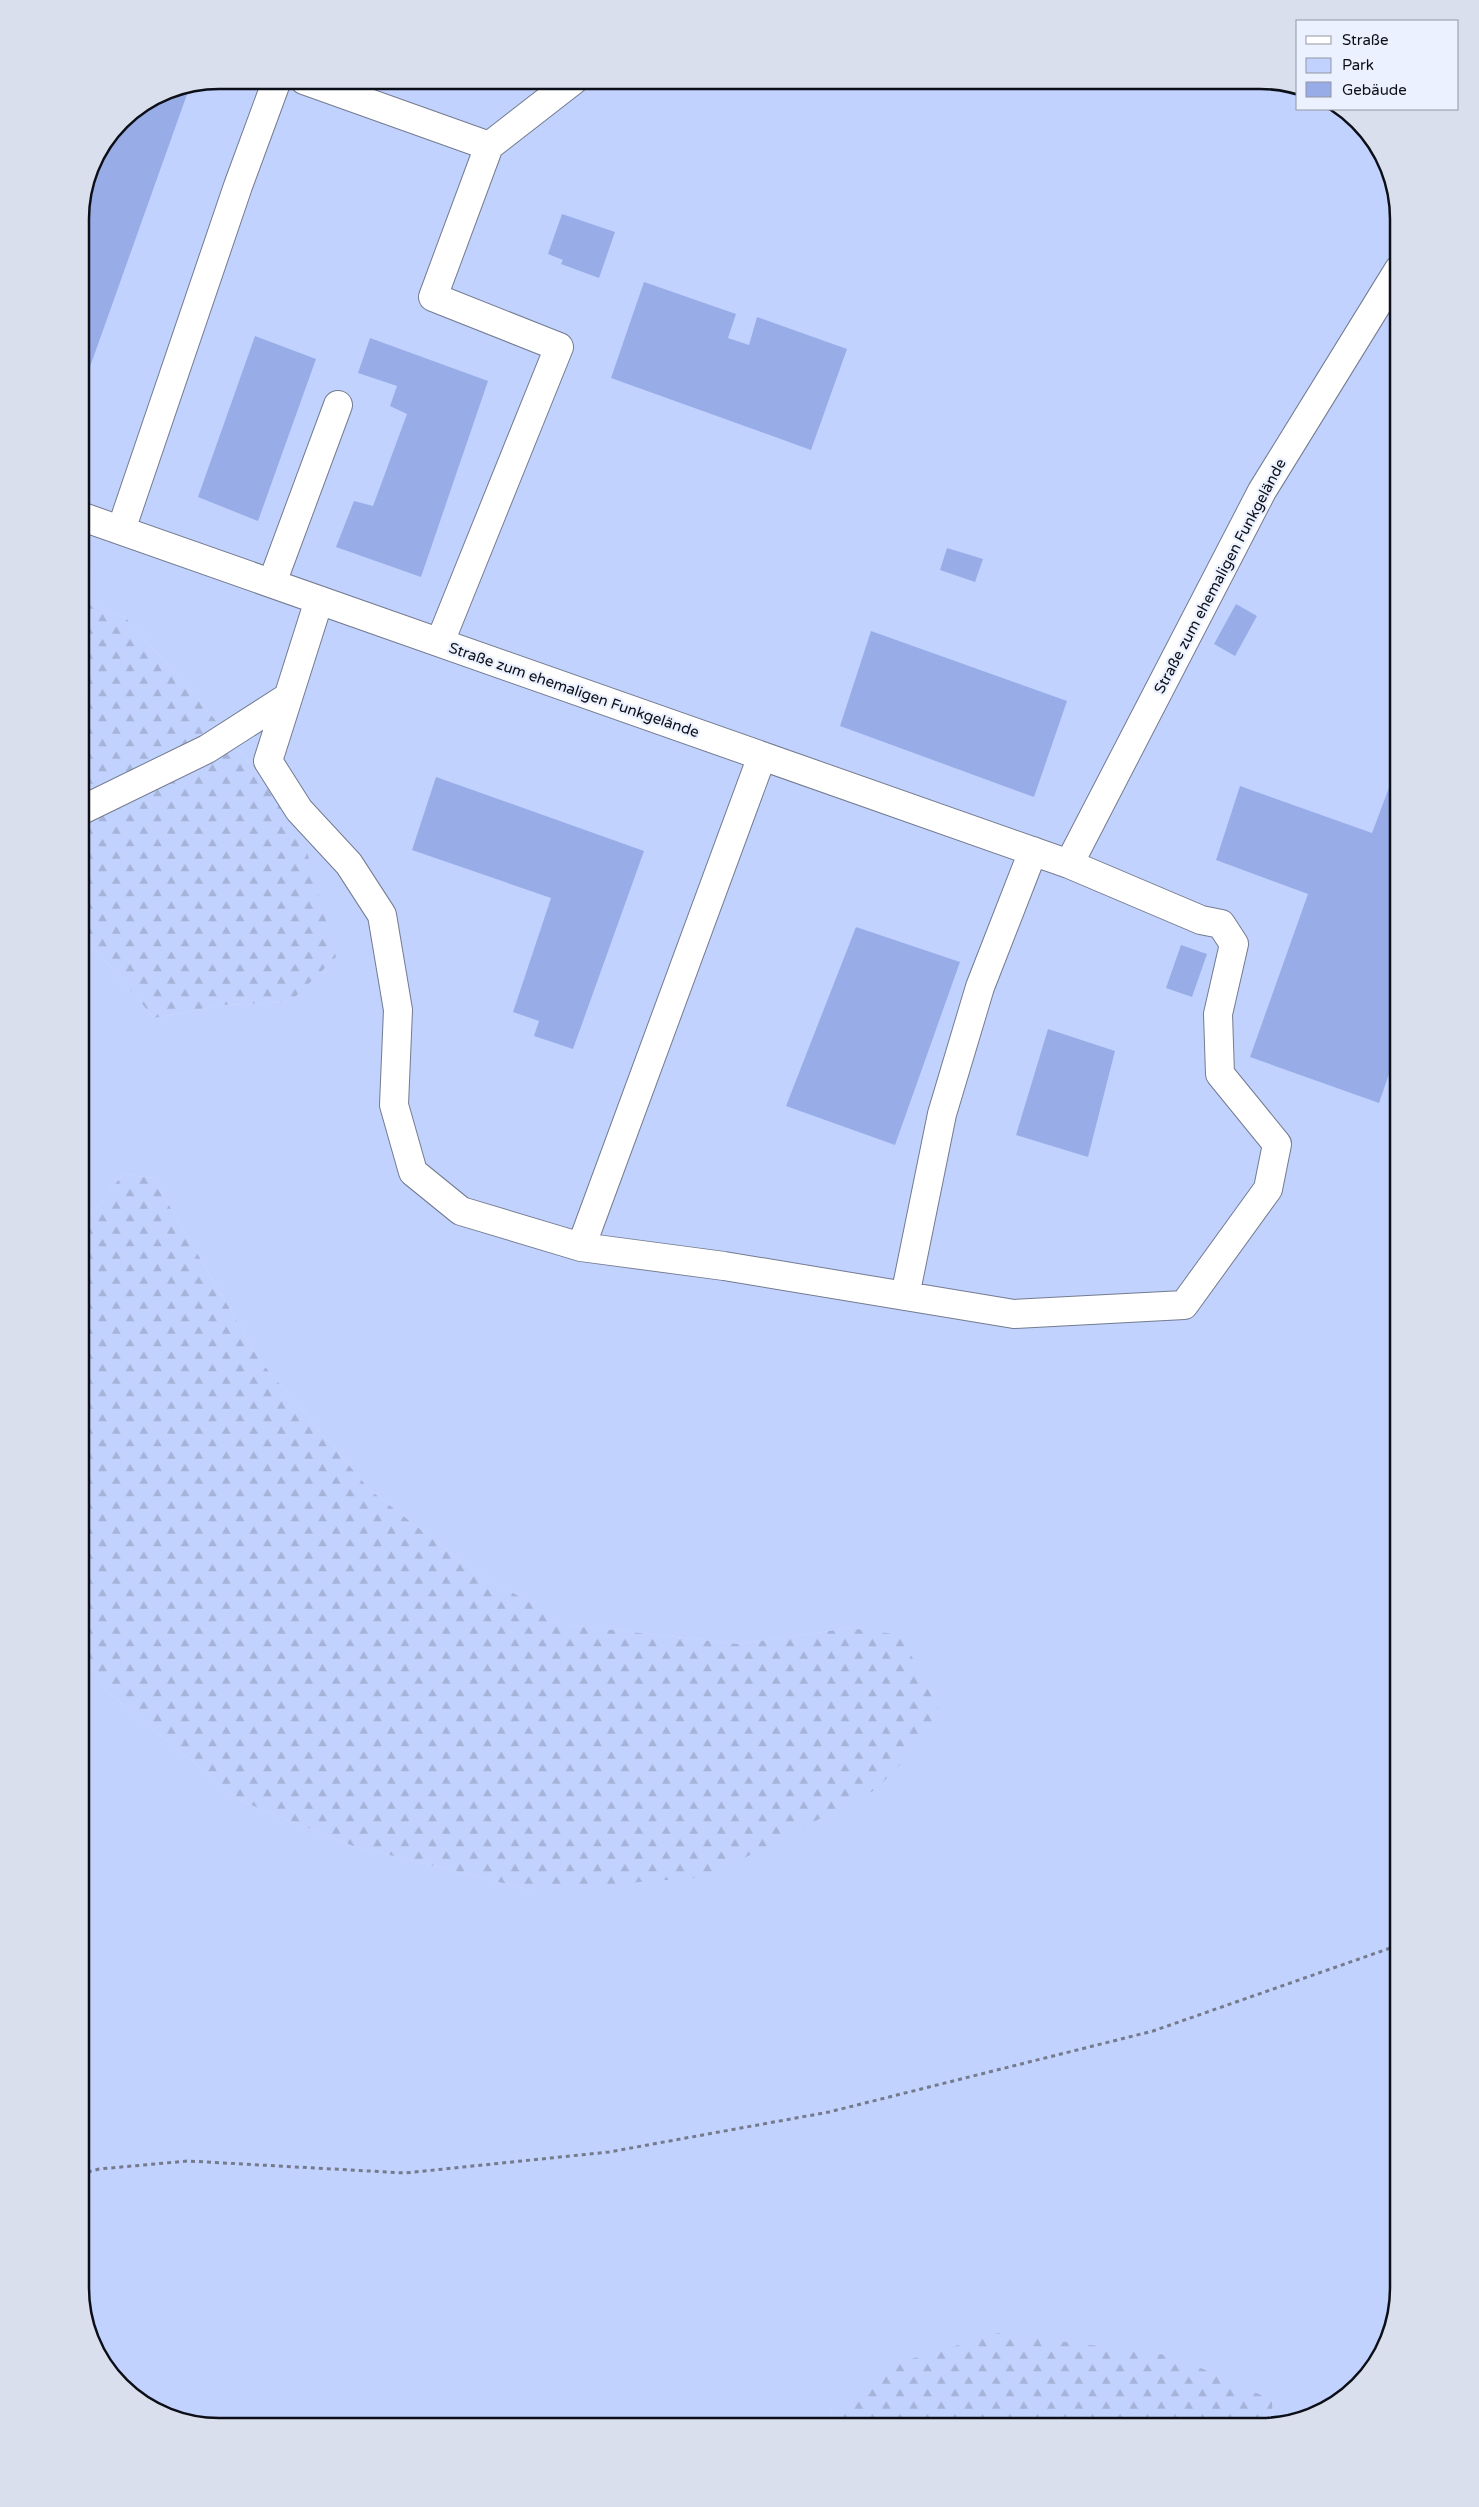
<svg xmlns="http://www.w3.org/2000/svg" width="1479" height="2507" font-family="'Varela Round',sans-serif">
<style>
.green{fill:#c2d2fe}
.forest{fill:url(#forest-firs)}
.building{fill:#98ade8}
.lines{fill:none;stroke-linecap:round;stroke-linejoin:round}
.minor-casing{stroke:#737b8f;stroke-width:30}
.path{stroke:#767b8b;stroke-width:3;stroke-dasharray:4 4;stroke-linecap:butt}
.minor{stroke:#fff;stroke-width:28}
.labels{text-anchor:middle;stroke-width:4.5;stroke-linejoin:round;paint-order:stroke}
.street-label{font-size:15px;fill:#0c0f17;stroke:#ebf1ff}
.rim{fill:none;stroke:#0c0f17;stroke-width:2.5}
</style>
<defs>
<pattern id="forest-firs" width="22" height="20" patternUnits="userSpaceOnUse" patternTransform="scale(1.25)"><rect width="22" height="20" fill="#c2d2fe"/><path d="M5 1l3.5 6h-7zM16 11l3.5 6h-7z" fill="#a6b3d9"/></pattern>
</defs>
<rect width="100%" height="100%" fill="#dbe3fb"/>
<!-- green -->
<path class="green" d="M219,80H1269L1298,90V109H1342L1385,158L1399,219V2288L1376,2365L1321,2413L1273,2424L1272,2400L832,2411L828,2427H210L142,2404L94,2349L80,2288V1653L110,1694L241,1801L353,1846L531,1890L850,1628L738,1644L567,1625L470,1568L370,1490L261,1362L153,1178L123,1174L80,1229V931L154,1018L222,1005L290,1002L301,830L209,712L126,618L80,601V210L91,165L121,120L166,90Z"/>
<!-- forest -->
<path class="forest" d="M80,601L126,618L209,712L301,830L336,957L290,1002L222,1005L154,1018L80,931Z
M123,1174L153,1178L261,1362L370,1490L470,1568L568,1625L738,1644L850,1628L901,1635L944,1721L875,1790L708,1877L531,1890L353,1846L241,1801L110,1694L80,1653V1229Z
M998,2333L1174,2356L1272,2400L1273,2424L1260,2427H828L832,2411L898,2363Z"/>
<!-- building -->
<path class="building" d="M190,86L81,392H80V210L91,165L121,120L166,90Z
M562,214L615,232L599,278L561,264L563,260L548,254Z
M644,282L736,314L728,338L749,345L757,317L847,349L811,450L611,378Z
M255,336L316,359L258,521L198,497Z
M370,338L488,381L421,577L336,547L354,501L373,506L407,414L390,406L397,386L358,373Z
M947,548L983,559L975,582L940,570Z
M1236,604L1257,616L1235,656L1214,644Z
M871,631L1067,701L1034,797L840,726Z
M1399,761V1045L1379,1103L1250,1057L1308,894L1216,860L1240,786L1372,833Z
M436,777L644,851L573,1049L534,1036L539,1021L513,1012L551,898L412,850Z
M856,927L960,962L895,1145L786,1106Z
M1181,945L1207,954L1192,997L1166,988Z
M1048,1029L1115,1051L1088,1157L1016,1135Z"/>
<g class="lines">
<defs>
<path id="minor" d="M304,80L489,146
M80,516L1069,864L1201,920L1221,924L1234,944L1218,1014L1220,1074L1277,1144L1268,1189L1184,1305L1014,1314L724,1266L581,1247L461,1211L413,1172L394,1105L398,1010L382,915L349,864L299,810L268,761L319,600
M121,530L238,186L277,80
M272,583L338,405
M440,642L559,347L433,297L489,146L574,80
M80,811L207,749L288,697
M1069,864L1262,491L1399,269
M581,1247L762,756
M905,1296L942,1114L980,987L1033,851"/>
</defs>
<!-- minor casing -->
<use href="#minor" class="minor-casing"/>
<!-- path -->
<path class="path" d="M80,2174L99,2169L188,2161L405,2173L609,2152L829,2112L1153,2031L1399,1945"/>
<!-- minor -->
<use href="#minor" class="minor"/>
</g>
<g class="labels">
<!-- street labels -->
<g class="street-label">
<text transform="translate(1220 576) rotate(-62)" y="5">Straße zum ehemaligen Funkgelände</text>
<text transform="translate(574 690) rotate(19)" y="5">Straße zum ehemaligen Funkgelände</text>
</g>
</g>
<!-- crop -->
<path d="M0 0H1479V2507H0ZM219 89H1260A130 130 0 0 1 1390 219V2288A130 130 0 0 1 1260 2418H219A130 130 0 0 1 89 2288V219A130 130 0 0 1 219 89Z" fill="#d9dfec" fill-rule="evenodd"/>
<path class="rim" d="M219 89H1260A130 130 0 0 1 1390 219V2288A130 130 0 0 1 1260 2418H219A130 130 0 0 1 89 2288V219A130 130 0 0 1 219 89Z"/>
<!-- legend -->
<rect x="1296" y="20" width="162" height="90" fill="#ebf1ff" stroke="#9297a2"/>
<rect x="1306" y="36" width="25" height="8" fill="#ffffff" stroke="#9297a2"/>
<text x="1342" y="45" font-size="15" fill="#0c0f17">Straße</text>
<rect x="1306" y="58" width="25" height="15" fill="#c2d2fe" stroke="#9297a2"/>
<text x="1342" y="70" font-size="15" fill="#0c0f17">Park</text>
<rect x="1306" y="82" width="25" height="15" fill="#98ade8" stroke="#9297a2"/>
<text x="1342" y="95" font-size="15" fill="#0c0f17">Gebäude</text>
</svg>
